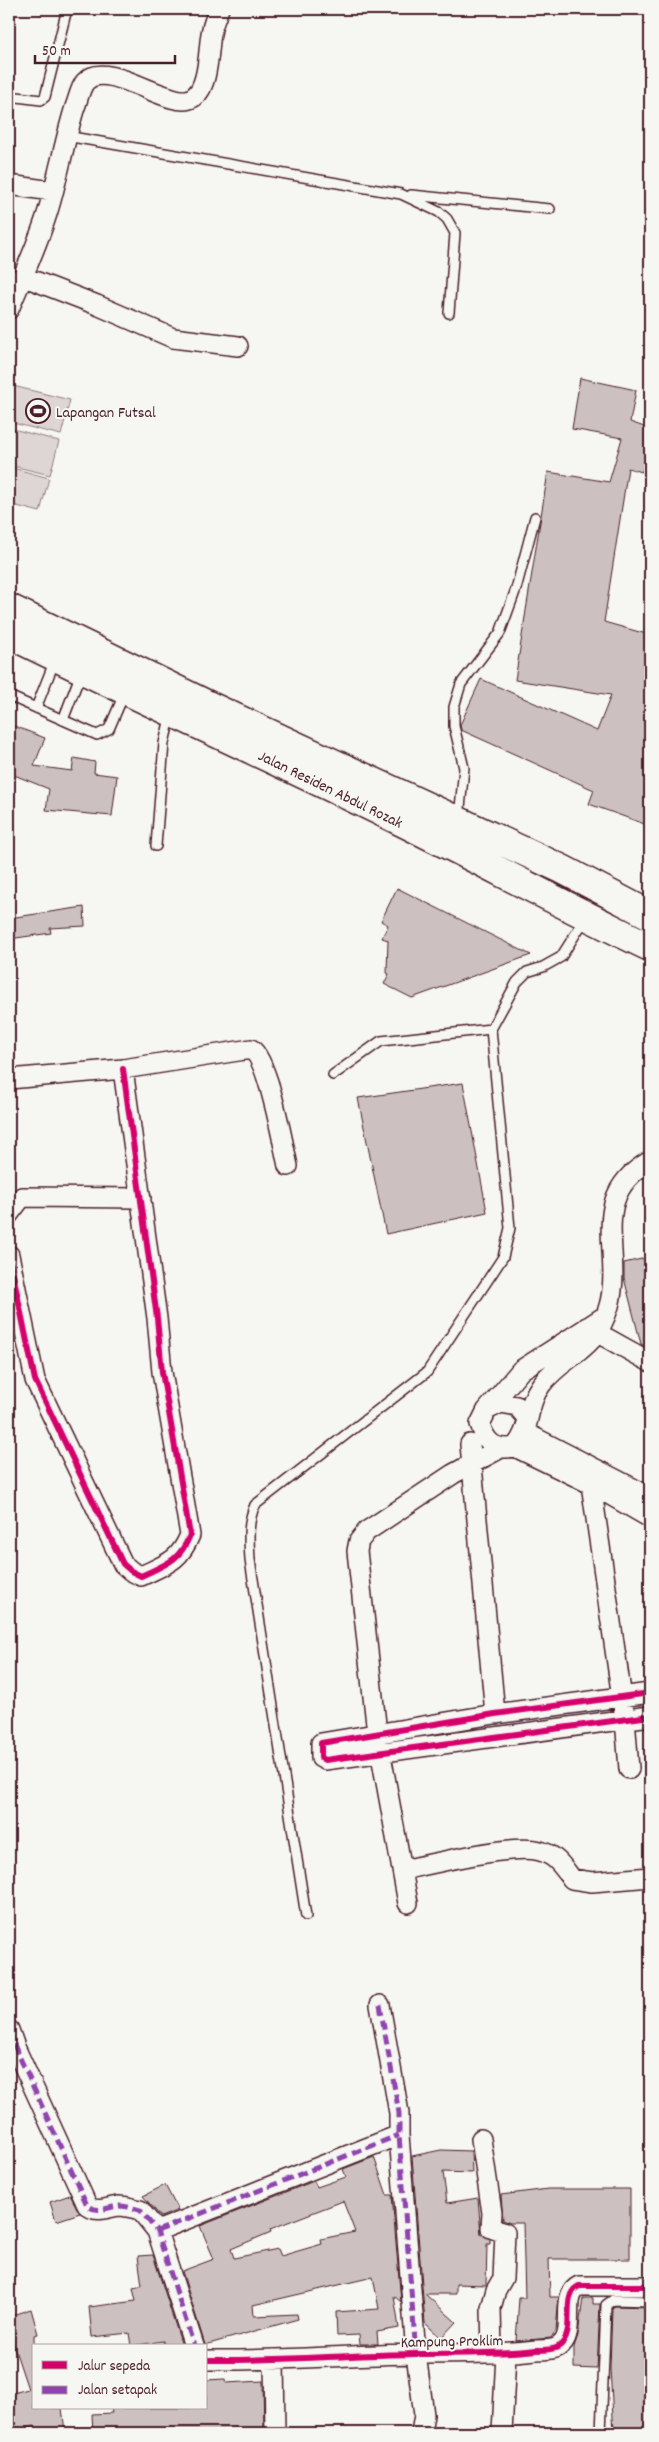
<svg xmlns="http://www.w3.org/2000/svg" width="659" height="2442" font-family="Dekko,sans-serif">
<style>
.green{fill:#ddd6d5;stroke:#947a80}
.building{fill:#ccc1c0;stroke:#4a1f2b;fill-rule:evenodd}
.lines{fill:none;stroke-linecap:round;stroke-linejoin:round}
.lane-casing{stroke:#4a1f2b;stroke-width:12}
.street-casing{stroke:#4a1f2b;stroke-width:22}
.highway-casing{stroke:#4a1f2b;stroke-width:31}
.lane{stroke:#f6f6f2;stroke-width:9}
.street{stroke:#f6f6f2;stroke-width:19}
.highway{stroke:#f6f6f2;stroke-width:28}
.quiet{stroke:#8e44ad;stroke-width:5;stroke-dasharray:10 5;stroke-linecap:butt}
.cycleway-casing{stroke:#f6f6f2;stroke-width:9}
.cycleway{stroke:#d6006c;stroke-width:6}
.labels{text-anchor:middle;stroke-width:4;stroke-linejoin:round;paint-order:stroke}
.poi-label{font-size:16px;fill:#4a1f2b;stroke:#f6f6f2;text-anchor:start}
.street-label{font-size:16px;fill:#4a1f2b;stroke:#f6f6f2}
</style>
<rect width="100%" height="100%" fill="#f6f6f2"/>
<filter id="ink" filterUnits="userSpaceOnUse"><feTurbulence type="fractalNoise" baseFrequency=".02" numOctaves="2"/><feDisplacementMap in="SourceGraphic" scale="10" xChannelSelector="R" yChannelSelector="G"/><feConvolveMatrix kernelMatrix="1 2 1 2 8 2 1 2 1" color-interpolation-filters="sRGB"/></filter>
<g filter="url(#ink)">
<!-- green -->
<path class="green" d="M9,385L70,400L61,435L9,422Z
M9,428L59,441L50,475L9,465Z
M9,467L49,478L40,512L9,504Z"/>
<!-- building -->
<path class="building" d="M580,378L636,390L630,422L650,429V445L642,472L628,468L604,622L650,635V826L589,804L594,790L461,730L460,725L481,679L597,731L611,695L515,680L548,472L609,482L622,438L572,429Z
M9,724L45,738L34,766L72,771L74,758L95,762L94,773L117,776L112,816L46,810L49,789L9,773Z
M397,888L531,955L412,998L384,984L389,974L387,973L388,940L382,938L388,925L381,921Z
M84,907L85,926L50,928L51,933L9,939V918Z
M463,1083L487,1212L386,1234L358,1098Z
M650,1257V1349L641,1344L624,1278V1263Z
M441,2150L471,2151L472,2173L443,2172L447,2203L478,2198L481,2234L490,2239V2244H487L486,2285L456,2284V2294H425L456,2322L441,2338L425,2323L412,2156Z
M374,2157L387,2195H392L401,2302L394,2296L399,2328L377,2332L378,2344H360L359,2335L337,2336L336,2312L379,2309L373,2277L253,2305L254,2316L297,2314L298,2319L205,2345L182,2271L214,2259L200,2226L314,2181L317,2187L346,2177L343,2169ZM343,2201L355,2232L321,2239L322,2244L281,2256L278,2249L234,2258L231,2249L271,2232L270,2229Z
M165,2185L178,2210L161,2217L143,2196Z
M548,2189H630V2259H549L550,2297H559L556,2330L551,2338L516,2341L519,2298H525L523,2223H510L503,2220L501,2195Z
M70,2195L80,2213L56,2221L50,2202Z
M153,2255L182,2346H164L163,2341L131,2346L129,2333L92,2337L89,2307L136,2301L133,2288L142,2286L138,2256Z
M583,2298H593V2304H600L597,2369L574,2368V2347L578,2335Z
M615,2306L650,2307V2433H614L610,2369L612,2308Z
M31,2309L38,2334L34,2335V2408H62L65,2433H36L35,2426L9,2433V2394L28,2389L12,2341L9,2342V2316Z
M225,2379L226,2383L263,2381L264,2433H93L92,2414L112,2413L111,2408H206V2380Z"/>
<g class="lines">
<defs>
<path id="lane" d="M9,96L41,100L45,97L67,9
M66,136L401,194L439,212L447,219L455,233L449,313
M411,195L550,209
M9,696L97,735L109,729L125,692
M36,708L55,660
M63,720L81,673
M459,818L464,768L454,726V707L461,684L500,633L516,589L535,517
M156,846L164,743L171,714
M333,1075L381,1041L491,1029
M306,1916L250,1560C249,1541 247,1523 255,1505L427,1372L503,1257L510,1228L491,1029L517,982L527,972L543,967L561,957L585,919
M601,2433L606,2305L613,2300L650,2301"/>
<path id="street" d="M9,185L52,191
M22,276L97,305L173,338L238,346
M9,309C22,278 37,246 47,214C58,179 64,142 75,107C78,100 80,88 85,82C107,57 171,111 192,98C209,89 208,51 211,34C212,25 216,17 219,9
M9,1079L123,1069L251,1049C268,1059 283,1144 288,1166
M9,1214L22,1197L141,1198
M9,1255L35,1380L123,1564L131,1571L141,1576C166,1564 179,1562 190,1535L162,1372L157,1318L123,1069
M587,1327L650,1362
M488,1409L521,1370L605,1316
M527,1418L517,1406L501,1403L487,1410L480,1424C486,1443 495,1451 515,1447C532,1428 525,1407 541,1385C565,1353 595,1354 609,1306C624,1252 586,1197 650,1161
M526,1433L650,1497
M470,1444L495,1714
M515,1447L591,1484L650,1518
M591,1484L625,1719L629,1769
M650,1693L495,1714L321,1743V1758L325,1760L650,1716
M402,1870C432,1864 514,1843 540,1851C556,1855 563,1867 572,1879L592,1882L650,1877
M408,1903L377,1733L357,1551L359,1541L367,1531L453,1474L499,1449
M380,2005L399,2113V2135L416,2354L424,2415L421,2433
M9,2030L15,2047L87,2205C96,2214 108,2207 119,2206C126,2206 132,2208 140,2210L157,2231L194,2346
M481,2139L492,2213L491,2228L505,2233L503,2278L496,2290L491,2308L492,2353
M157,2231L399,2135
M274,2359L275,2433
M206,2360C276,2361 345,2355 415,2354C455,2353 495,2355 536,2350C542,2350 553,2350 558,2347C579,2334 558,2296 579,2286H650
M502,2433L506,2354"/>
<path id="highway" d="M9,608L210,706L562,869L650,915
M9,634C136,697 266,755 394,818C480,860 564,906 650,947"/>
</defs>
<!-- lane casing -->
<use href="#lane" class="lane-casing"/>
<!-- street casing -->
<use href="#street" class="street-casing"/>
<!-- highway casing -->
<use href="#highway" class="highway-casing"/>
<!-- lane -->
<use href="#lane" class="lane"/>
<!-- street -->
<use href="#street" class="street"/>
<!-- highway -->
<use href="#highway" class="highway"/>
<!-- quiet -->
<path class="quiet" d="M380,2005L399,2113V2135L416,2354
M9,2030L15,2047L87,2205C96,2214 108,2207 119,2206C126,2206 132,2208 140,2210L157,2231L194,2346
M157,2231L399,2135"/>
<defs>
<path id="cycleway" d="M9,1255L35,1380L123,1564L131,1571L141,1576C166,1564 179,1562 190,1535L162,1372L157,1318L123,1069
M650,1693L495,1714L321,1743V1758L325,1760L650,1716
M206,2360C276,2361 345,2355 415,2354C455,2353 495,2355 536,2350C542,2350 553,2350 558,2347C579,2334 558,2296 579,2286H650"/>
</defs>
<!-- cycleway casing -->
<use href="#cycleway" class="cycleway-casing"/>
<!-- cycleway -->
<use href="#cycleway" class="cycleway"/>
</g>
</g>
<!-- icons -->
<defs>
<symbol id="stadium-ring" viewBox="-11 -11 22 22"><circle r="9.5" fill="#f6f6f2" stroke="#4a1f2b" stroke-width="1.5"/><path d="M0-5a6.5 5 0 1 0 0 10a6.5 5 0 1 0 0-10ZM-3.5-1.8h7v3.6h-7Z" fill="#4a1f2b"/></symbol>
</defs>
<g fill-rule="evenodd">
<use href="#stadium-ring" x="24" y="397" width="28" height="28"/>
</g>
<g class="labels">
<!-- poi labels -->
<g class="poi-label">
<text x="56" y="417">Lapangan Futsal</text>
</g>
<!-- street labels -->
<g class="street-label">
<text transform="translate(331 788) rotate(26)" y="6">Jalan Residen Abdul Rozak</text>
<text transform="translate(452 2340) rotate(-1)" y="6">Kampung Proklim</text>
</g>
</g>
<!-- margin -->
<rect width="659" height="2442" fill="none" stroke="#f6f6f2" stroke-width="30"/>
<rect x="15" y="15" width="629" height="2412" fill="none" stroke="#4a1f2b" stroke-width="2" filter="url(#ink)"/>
<!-- legend -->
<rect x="32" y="2344" width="175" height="65" fill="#f6f6f2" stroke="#b1a0a2"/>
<rect x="42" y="2361" width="25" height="8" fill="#d6006c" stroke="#b1a0a2"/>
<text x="78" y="2370" font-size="15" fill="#4a1f2b">Jalur sepeda</text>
<rect x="42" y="2386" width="25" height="8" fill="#8e44ad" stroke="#b1a0a2"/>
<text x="78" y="2394" font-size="15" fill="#4a1f2b">Jalan setapak</text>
<!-- scale -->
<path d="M35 55v8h140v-8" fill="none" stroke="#4a1f2b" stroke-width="2.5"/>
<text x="42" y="55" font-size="15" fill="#4a1f2b" stroke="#f6f6f2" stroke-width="4" paint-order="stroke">50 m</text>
</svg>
